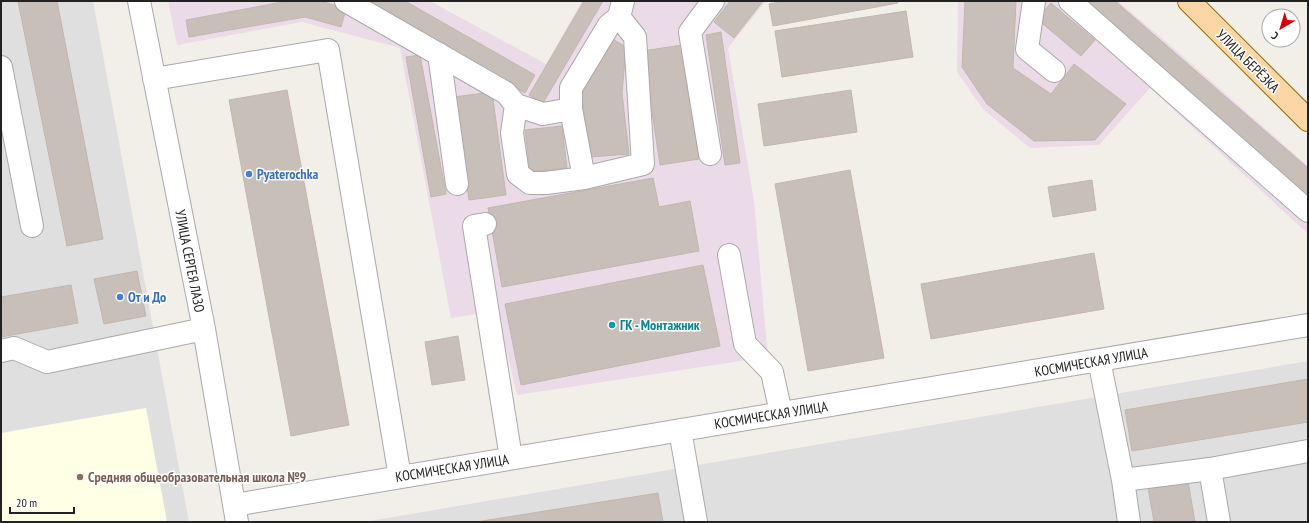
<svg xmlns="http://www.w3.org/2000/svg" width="1309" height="523" font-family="'PT Sans Narrow',sans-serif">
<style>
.residential{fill:#e0dfdf}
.industrial{fill:#ebdbe8}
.education{fill:#ffffe5}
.building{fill:#c7bfb8;stroke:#c4b6ab}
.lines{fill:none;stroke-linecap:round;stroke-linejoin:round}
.minor-casing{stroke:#a9a9a9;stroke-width:24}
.major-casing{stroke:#a06b00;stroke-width:24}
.minor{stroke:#fff;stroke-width:22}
.major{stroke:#fcd6a4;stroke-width:22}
.shop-dot{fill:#3f7fe0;stroke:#fff;stroke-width:1.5}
.culture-dot{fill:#0f9aa8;stroke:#fff;stroke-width:1.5}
.education-dot{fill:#8d6e63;stroke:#fff;stroke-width:1.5}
.labels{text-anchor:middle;stroke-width:3;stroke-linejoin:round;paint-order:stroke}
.street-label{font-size:14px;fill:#222;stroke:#fff}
.shop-label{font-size:14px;font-weight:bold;fill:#366cbe;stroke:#fff;text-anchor:start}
.culture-label{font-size:14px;font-weight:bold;fill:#0d838f;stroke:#fff;text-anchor:start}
.education-label{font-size:14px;font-weight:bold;fill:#785e54;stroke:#fff;text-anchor:start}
</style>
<rect width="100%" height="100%" fill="#f2efe9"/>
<!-- residential -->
<path class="residential" d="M1,1H93L189,522H1Z
M1308,361V522H364Z"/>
<!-- industrial -->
<path class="industrial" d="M168,1H430L546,64L582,1H766L728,48L754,201L768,357L517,395L497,311L451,318L400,48L302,22L177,45Z
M958,1H1118L1186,59L1308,166V234L1150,88L1099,145L1030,148L983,109L957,72Z"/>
<!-- education -->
<path class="education" d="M146,408L167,522H1V433Z"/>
<!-- building -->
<path class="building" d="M18,1H57L103,239L67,246Z
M288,1H321L346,9L341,27L305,17L189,37L186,20Z
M371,1H405L535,75L525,93L369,4Z
M584,1H603L543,103L529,95Z
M730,1H763L734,38L714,22Z
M783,1H897L898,3L773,26L769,4Z
M965,1H1016L1013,68L1051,94L1074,64L1126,104L1095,140L1034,141L987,104L962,67Z
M1082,1H1115L1308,168V196Z
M1051,3L1095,40L1081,56L1037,19Z
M906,11L913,57L782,77L775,31Z
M721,32L740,163L725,165L706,35Z
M611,38L626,47L622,93L629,154L590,157L581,92Z
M682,45L699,159L660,165L643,51Z
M420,55L446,194L431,197L406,57Z
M287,90L349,425L291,436L229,100Z
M851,90L857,132L764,146L758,104Z
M492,92L506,195L469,200L454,97Z
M562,126L567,168L530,172L525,130Z
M850,170L884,358L808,371L775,184Z
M653,178L659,207L690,201L699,251L502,287L488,208Z
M1092,180L1096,210L1053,217L1048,187Z
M1094,253L1104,309L931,339L921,284Z
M703,265L720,346L521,385L505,304Z
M137,271L146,316L104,324L94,279Z
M71,285L78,323L1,337V297Z
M458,336L465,380L432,385L425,342Z
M1308,379V422L1132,451L1125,410Z
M1188,481L1195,522H1154L1148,488Z
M658,493L663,522H476Z"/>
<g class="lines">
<defs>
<path id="minor" d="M139,1L204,329L237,522
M346,1L506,93L516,105L543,114L571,109
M1034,1L1027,49L1054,71
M1070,1L1308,211
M439,54L457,184
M1,67L32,226
M154,79L328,50L400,477
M516,105L512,133L518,174L530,183H546L584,178L643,164L635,37L619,17
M710,154L690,32L713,1
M584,178L571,109V88L609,25L619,17L623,1
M485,224L474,226L511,458
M729,255L745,344L772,372L781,413
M1,351L14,348L47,362L204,329
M1099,360L1123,480L1129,522
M680,430L696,522
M1123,480L1210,469
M234,505L1308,325
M1219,522L1210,469L1308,451"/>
<path id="major" d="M1189,1L1308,120"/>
</defs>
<!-- minor casing -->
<use href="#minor" class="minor-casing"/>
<!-- major casing -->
<use href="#major" class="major-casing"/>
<!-- minor -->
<use href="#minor" class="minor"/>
<!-- major -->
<use href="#major" class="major"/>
</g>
<!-- markers -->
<g class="shop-dot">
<circle cx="249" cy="174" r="4"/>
<circle cx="120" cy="297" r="4"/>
</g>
<circle class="culture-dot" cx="612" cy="325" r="4"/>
<circle class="education-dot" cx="80" cy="477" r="4"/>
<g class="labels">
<!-- street labels -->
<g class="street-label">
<text transform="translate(1248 61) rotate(45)" y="5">УЛИЦА БЕРЁЗКА</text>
<text transform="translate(190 261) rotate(79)" y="5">УЛИЦА СЕРГЕЯ ЛАЗО</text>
<text transform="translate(1091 362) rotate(-10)" y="5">КОСМИЧЕСКАЯ УЛИЦА</text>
<text transform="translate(771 415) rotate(-9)" y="5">КОСМИЧЕСКАЯ УЛИЦА</text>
<text transform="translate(452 468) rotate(-9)" y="5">КОСМИЧЕСКАЯ УЛИЦА</text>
</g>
<!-- shop labels -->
<g class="shop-label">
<text x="257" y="179">Pyaterochka</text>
<text x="128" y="302">От и До</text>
</g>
<!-- culture labels -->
<g class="culture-label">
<text x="620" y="330">ГК - Монтажник</text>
</g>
<!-- education labels -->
<g class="education-label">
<text x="88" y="482">Средняя общеобразовательная школа №9</text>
</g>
</g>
<!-- border -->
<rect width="1309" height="523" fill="none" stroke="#222222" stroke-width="4"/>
<!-- north arrow -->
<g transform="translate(1281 28) rotate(218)"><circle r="19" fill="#ffffff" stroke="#a7a7a7"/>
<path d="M0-3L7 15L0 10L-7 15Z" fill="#d40000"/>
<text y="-6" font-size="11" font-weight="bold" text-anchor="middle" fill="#222222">С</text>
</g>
<!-- scale -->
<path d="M10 507v6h64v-6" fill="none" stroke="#222222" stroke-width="2"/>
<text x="16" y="507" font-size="12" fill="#222222" stroke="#ffffff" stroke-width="3" paint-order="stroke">20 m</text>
</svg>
